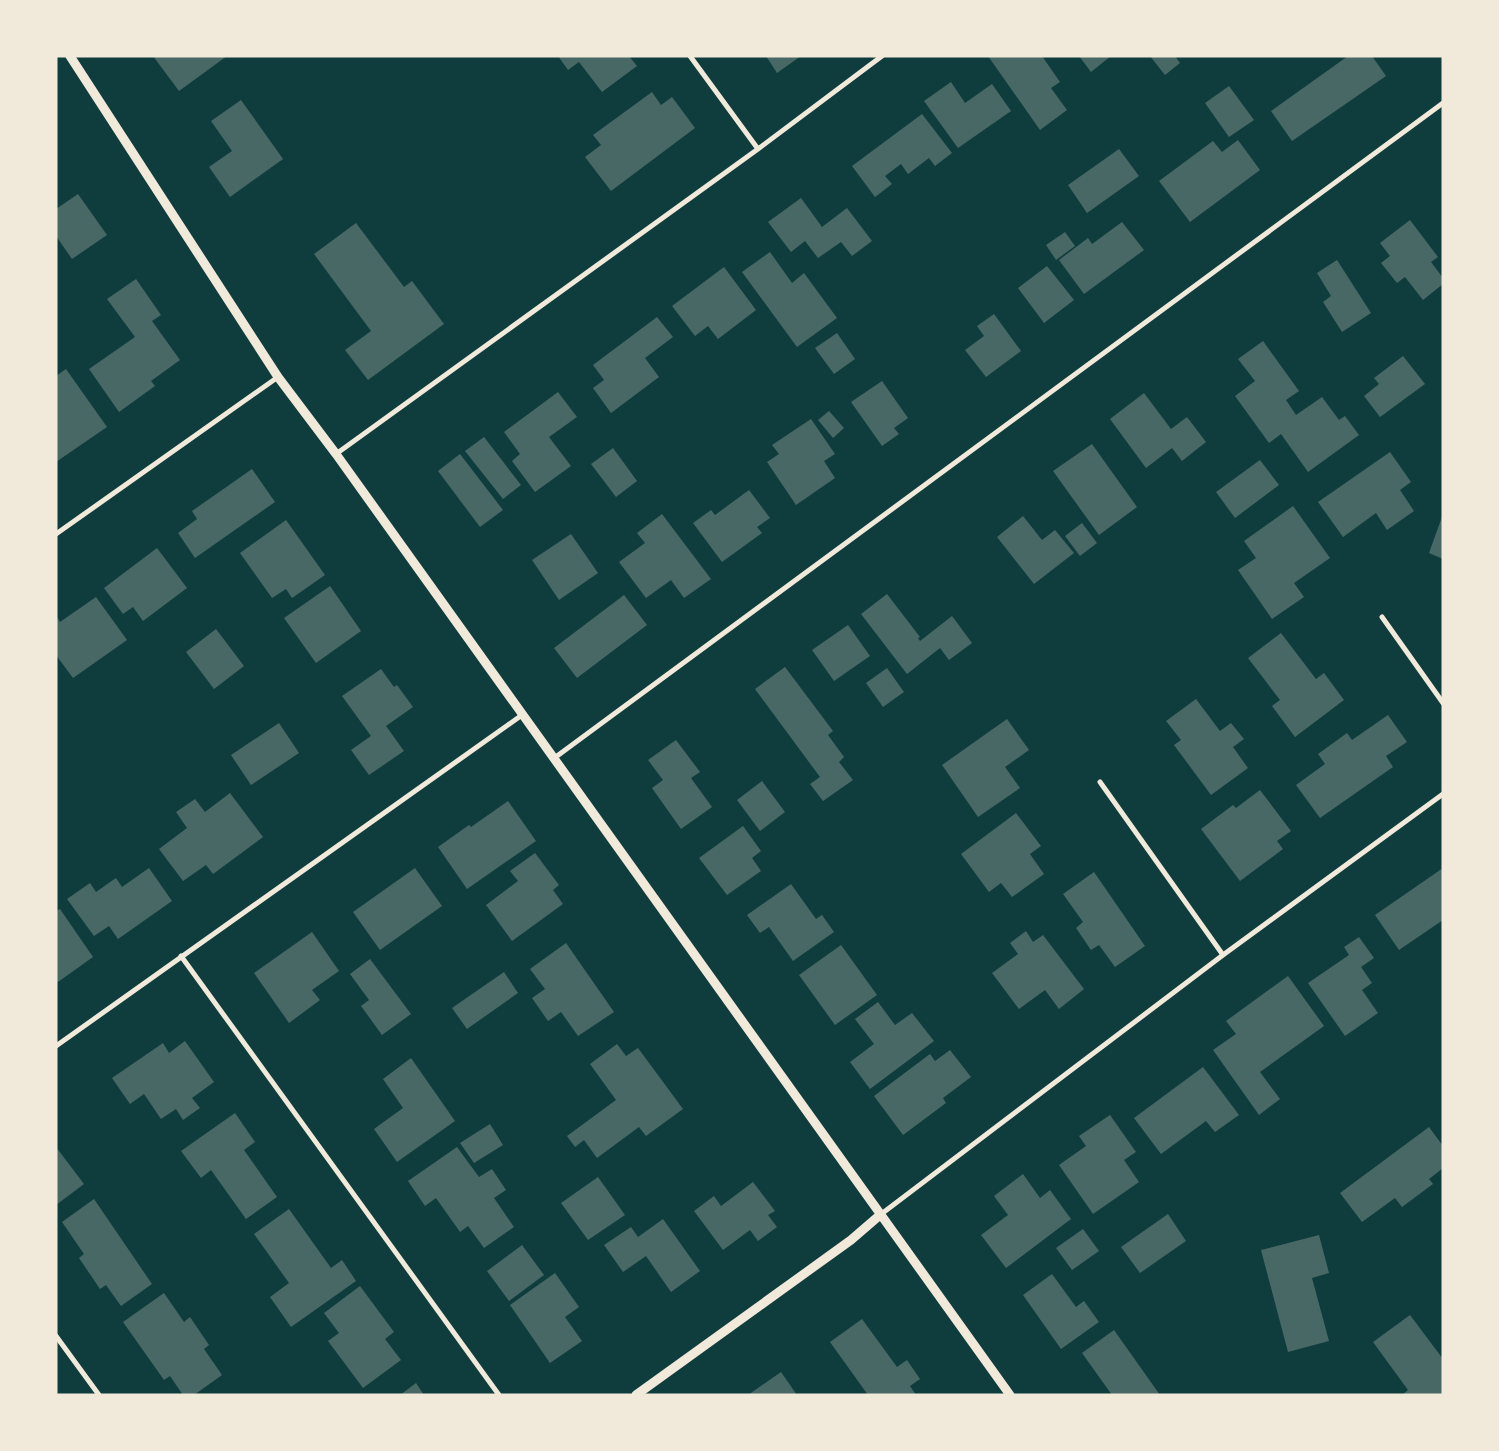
<svg xmlns="http://www.w3.org/2000/svg" width="1499" height="1451" font-family="Quicksand,sans-serif">
<style>
.building{fill:#486865}
.lines{fill:none;stroke-linecap:round;stroke-linejoin:round}
.minor{stroke:#f1e9da;stroke-width:5}
.tertiary{stroke:#f1e9da;stroke-width:9}
</style>
<rect width="100%" height="100%" fill="#0f3d3e"/>
<!-- building -->
<path class="building" d="M153,56H227L179,91Z
M558,56H629L637,66L602,92L579,62L568,70Z
M766,56H801L777,73Z
M988,56H1042L1060,82L1051,88L1067,110L1040,130Z
M1079,56H1111L1091,72Z
M1150,56H1175L1180,63L1165,75Z
M1348,56H1372L1386,76L1292,141L1271,111Z
M951,82L965,103L992,84L1011,111L958,148L924,101Z
M1229,86L1254,120L1229,137L1205,103Z
M652,92L661,105L672,97L695,128L611,191L585,157L601,145L593,135Z
M241,100L283,159L230,197L209,167L232,151L211,121Z
M922,114L952,153L935,166L929,158L908,174L901,164L885,176L892,184L875,197L852,166Z
M1238,140L1260,170L1190,222L1159,181L1213,141L1222,152Z
M1119,149L1139,176L1087,213L1068,185Z
M78,194L107,235L72,259L56,236V209Z
M801,198L822,227L847,208L872,241L852,256L841,242L818,258L805,241L791,252L768,222Z
M1410,220L1438,257L1431,262L1443,278V284L1423,300L1405,277L1397,283L1381,263L1390,256L1380,243Z
M1122,222L1144,250L1084,294L1059,260L1088,238L1092,244Z
M356,223L404,287L412,281L444,324L368,380L345,350L371,331L314,254Z
M1065,232L1075,246L1056,260L1046,245Z
M770,252L792,283L804,273L837,318L797,347L742,272Z
M1337,260L1371,313L1342,332L1323,302L1331,296L1317,273Z
M1047,266L1074,300L1044,323L1018,288Z
M724,267L756,310L718,339L708,326L695,336L672,306Z
M136,279L161,315L152,321L180,360L151,381L155,386L119,412L89,369L135,337L107,299Z
M994,314L1021,351L986,377L965,350L984,336L977,326Z
M657,317L673,337L645,358L659,377L611,413L593,388L604,380L593,365Z
M837,333L855,359L834,374L815,348Z
M1263,341L1299,391L1286,400L1296,415L1322,397L1339,420L1345,416L1359,435L1308,472L1281,434L1269,443L1235,396L1255,381L1238,359Z
M1403,356L1425,384L1380,417L1364,396L1379,384L1374,378Z
M66,369L107,427L56,462V376Z
M882,381L908,418L894,428L899,434L882,446L851,402Z
M558,392L577,417L549,437L571,466L535,492L512,461L520,454L504,432Z
M1144,393L1171,429L1187,417L1206,442L1182,461L1172,448L1146,468L1110,419Z
M829,411L844,428L833,438L818,420Z
M811,419L835,454L824,461L835,478L796,505L767,462L779,454L772,445Z
M484,437L521,485L503,499L465,451Z
M1092,444L1137,507L1099,535L1053,471Z
M613,448L637,481L616,497L591,464Z
M1390,452L1411,482L1400,490L1414,511L1387,530L1376,513L1343,537L1318,502Z
M460,454L503,510L480,527L438,471Z
M1260,460L1279,485L1235,518L1216,492Z
M252,469L275,502L195,558L178,533L197,519L192,511Z
M749,490L770,518L757,527L762,533L722,562L693,523L711,510L715,515Z
M1293,506L1330,558L1294,583L1304,597L1272,619L1238,570L1256,558L1244,541Z
M662,514L711,579L684,598L671,580L646,598L619,562L645,543L637,533Z
M1443,514V559L1429,553Z
M1023,516L1042,540L1055,530L1074,553L1034,584L997,537Z
M286,520L325,575L292,598L286,589L272,598L240,553Z
M1082,523L1097,543L1080,556L1065,536Z
M571,534L598,573L559,600L532,560Z
M157,548L187,588L143,621L133,607L123,614L104,588Z
M330,586L361,631L316,663L284,618Z
M887,594L920,637L918,638L920,641L952,616L972,643L949,660L940,648L907,674L861,614Z
M624,595L647,625L577,678L554,648Z
M96,597L127,640L73,678L56,655V615L60,622Z
M848,625L870,656L834,681L812,650Z
M216,629L244,666L214,689L186,652Z
M1281,633L1316,679L1324,673L1344,700L1295,737L1272,706L1280,700L1248,658Z
M785,667L833,731L828,735L844,757L839,762L853,780L823,801L810,784L820,777L755,689Z
M887,668L904,692L883,707L866,683Z
M381,669L394,687L397,685L413,707L386,726L404,751L369,775L351,750L371,736L342,696Z
M1196,699L1220,731L1231,723L1244,739L1233,747L1248,768L1211,795L1174,745L1181,740L1166,721Z
M1388,715L1407,742L1386,756L1393,767L1320,818L1296,785L1325,764L1318,754L1347,733L1352,740Z
M1007,719L1029,750L1005,767L1020,788L978,817L942,765Z
M279,723L299,753L251,785L231,755Z
M676,740L700,772L691,778L712,807L681,829L652,788L663,780L648,760Z
M762,781L785,812L760,831L737,800Z
M1260,790L1291,831L1277,841L1283,849L1240,881L1201,829L1233,805L1236,808Z
M230,793L263,837L213,874L206,865L183,881L159,849L187,828L176,812L195,799L205,812Z
M508,801L536,841L467,889L438,847L469,825L471,827Z
M1016,813L1041,846L1030,854L1044,874L1012,897L1001,883L989,892L961,854Z
M743,826L761,851L752,858L761,871L727,895L699,858Z
M535,853L559,885L553,890L563,904L512,941L486,905L518,881L510,871Z
M149,868L172,901L118,939L109,926L94,936L67,899L90,883L96,892L116,878L122,887Z
M415,868L442,906L380,950L353,912Z
M1443,868V920L1399,950L1375,915Z
M1094,872L1145,946L1115,967L1099,945L1091,950L1076,928L1083,922L1063,894Z
M791,884L816,919L822,915L834,932L793,961L769,927L760,933L747,915Z
M60,909L93,957L58,982L56,979V911Z
M1026,931L1033,942L1043,935L1084,989L1059,1009L1045,990L1019,1009L992,973L1018,954L1010,943Z
M312,932L339,971L312,990L320,1000L289,1023L254,973Z
M1359,937L1374,958L1361,967L1372,983L1362,990L1378,1013L1345,1036L1308,983L1349,955L1344,947Z
M566,943L614,1012L578,1036L561,1012L548,1021L532,998L545,989L530,969Z
M841,945L877,995L835,1025L799,975Z
M370,959L411,1014L382,1035L361,1006L369,1000L350,974Z
M504,972L518,993L467,1029L452,1008Z
M1288,976L1324,1026L1260,1072L1280,1099L1259,1115L1213,1050L1236,1034L1226,1021Z
M878,1002L895,1025L912,1013L934,1041L870,1089L850,1062L874,1044L855,1019Z
M185,1041L214,1082L192,1098L200,1108L183,1120L176,1109L161,1119L144,1094L130,1104L112,1078L163,1043L169,1053Z
M617,1044L626,1056L638,1048L683,1109L646,1136L639,1127L597,1158L584,1140L575,1147L567,1136L616,1100L590,1064Z
M950,1050L971,1077L943,1098L946,1103L903,1135L874,1096L930,1054L935,1061Z
M411,1058L455,1121L397,1162L374,1129L403,1108L383,1079Z
M1203,1067L1239,1115L1215,1132L1206,1121L1161,1154L1134,1118Z
M235,1113L255,1142L244,1150L277,1197L246,1219L211,1170L201,1178L181,1151Z
M1110,1115L1136,1152L1124,1160L1139,1182L1093,1214L1059,1165L1086,1146L1079,1136Z
M490,1124L503,1145L474,1163L460,1143Z
M1429,1127L1443,1146V1168L1429,1179L1433,1184L1402,1207L1395,1198L1362,1222L1340,1193Z
M56,1147L84,1184L56,1205Z
M457,1147L479,1177L492,1169L506,1190L494,1198L514,1227L484,1248L468,1226L460,1232L436,1198L425,1206L408,1181Z
M1023,1174L1040,1198L1050,1190L1071,1219L1006,1268L981,1235L1008,1215L994,1196Z
M598,1177L625,1215L588,1240L561,1203Z
M753,1182L775,1211L768,1215L777,1227L758,1241L750,1230L723,1250L694,1211L714,1196L721,1206Z
M94,1199L152,1284L121,1306L106,1285L100,1289L79,1258L84,1254L62,1222Z
M289,1209L331,1268L342,1260L356,1281L291,1327L270,1297L289,1283L254,1234Z
M1168,1214L1186,1241L1140,1273L1121,1247Z
M663,1219L700,1271L671,1292L646,1256L623,1272L604,1245L631,1227L638,1237Z
M1083,1229L1099,1251L1072,1270L1056,1248Z
M1319,1235L1329,1273L1312,1278L1329,1341L1288,1352L1261,1250Z
M522,1245L544,1275L509,1301L487,1271Z
M555,1273L579,1307L565,1317L582,1341L550,1363L510,1305Z
M1052,1274L1076,1307L1084,1301L1099,1322L1061,1349L1023,1295Z
M360,1286L394,1332L385,1339L401,1360L363,1388L328,1341L339,1333L324,1313Z
M164,1293L184,1322L190,1317L209,1345L204,1349L222,1375L194,1395H183L170,1376L164,1380L123,1322Z
M1410,1315L1443,1359V1395H1402L1408,1390L1373,1342Z
M862,1319L897,1367L907,1360L920,1379L910,1386L916,1395H868L830,1342Z
M1114,1330L1160,1395H1112L1082,1353Z
M781,1372L797,1395H748Z
M416,1383L424,1395H400Z"/>
<g class="lines">
<!-- minor -->
<path class="minor" d="M690,56L758,149
M336,454L758,149L882,56
M56,534L278,377
M1382,617L1443,703
M553,759L1443,103
M1100,782L1223,955
M181,956L499,1395
M56,1046L522,715
M880,1215L1223,955L1443,794
M56,1336L99,1395"/>
<!-- tertiary -->
<path class="tertiary" d="M70,56L278,377L336,454L1010,1395
M636,1395L851,1240L880,1215"/>
</g>
<!-- border -->
<rect width="1499" height="1451" fill="none" stroke="#f1e9da" stroke-width="115"/>
</svg>
